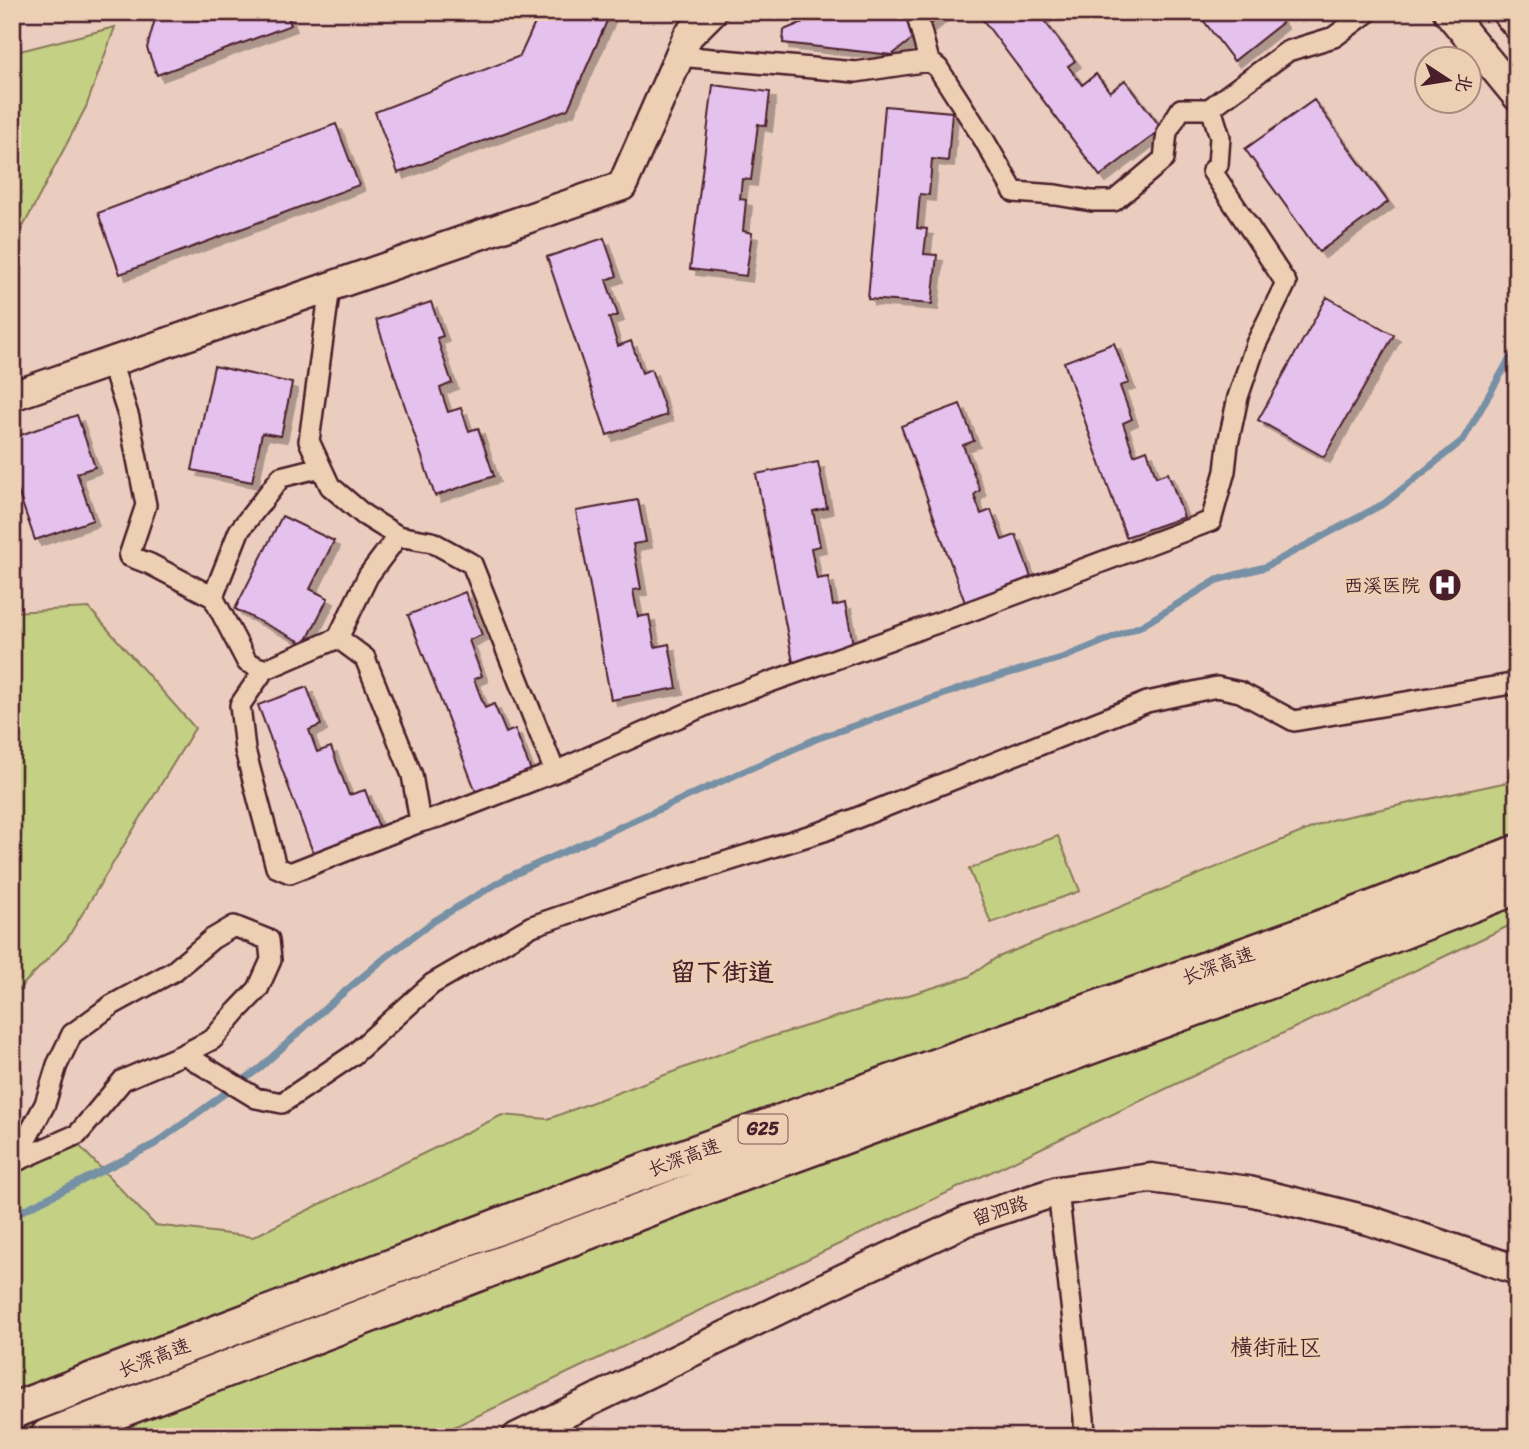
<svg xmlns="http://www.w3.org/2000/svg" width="1529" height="1449" font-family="Sriracha,'LXGW WenKai TC',sans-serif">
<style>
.green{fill:#c4d084;stroke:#877858;stroke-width:2}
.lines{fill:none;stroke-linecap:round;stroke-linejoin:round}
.stream{stroke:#7690a5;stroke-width:7}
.building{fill:#e5c1ed;stroke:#4a1f2b;stroke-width:2;filter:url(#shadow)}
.street-casing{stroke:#4a1f2b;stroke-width:24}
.secondary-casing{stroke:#4a1f2b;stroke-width:33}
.highway-casing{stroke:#4a1f2b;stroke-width:40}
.street{stroke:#edd0b4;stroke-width:19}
.secondary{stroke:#edd0b4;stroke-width:28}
.highway{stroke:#edd0b4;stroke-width:35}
.labels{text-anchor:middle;stroke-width:7;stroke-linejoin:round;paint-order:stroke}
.shield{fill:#edd0b4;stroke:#7b5454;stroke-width:2}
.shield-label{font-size:18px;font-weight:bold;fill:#4a1f2b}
.poi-label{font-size:19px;fill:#4a1f2b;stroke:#edd0b4;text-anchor:end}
.street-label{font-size:19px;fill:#4a1f2b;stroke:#edd0b4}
.quarter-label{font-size:23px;fill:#4a1f2b;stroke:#edd0b4}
.district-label{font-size:26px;font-weight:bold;fill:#4a1f2b;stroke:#edd0b4}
</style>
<defs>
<filter id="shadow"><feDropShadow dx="6" dy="6" stdDeviation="0" flood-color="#0004"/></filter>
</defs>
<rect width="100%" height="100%" fill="#ebcdbf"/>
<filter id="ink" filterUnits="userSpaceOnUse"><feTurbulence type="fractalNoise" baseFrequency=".0143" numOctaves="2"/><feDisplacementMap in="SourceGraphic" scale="14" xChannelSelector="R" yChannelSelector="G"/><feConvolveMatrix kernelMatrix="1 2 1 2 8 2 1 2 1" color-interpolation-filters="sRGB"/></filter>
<g filter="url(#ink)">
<!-- green -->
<path class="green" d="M115,27L86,107L12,248V53Z
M89,608L195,728L67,939L12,996V612Z
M1517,780V922L433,1437H12V1151L72,1138L155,1225L253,1237L502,1115L548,1119L747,1044L968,977L996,958L1331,820Z
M1058,836L1080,891L991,923L969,869Z"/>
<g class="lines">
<!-- stream -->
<path class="stream" d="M12,1216L155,1144L260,1068L330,1004L386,957L434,921L508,877L816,739L982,681L1065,657L1143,625L1217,580L1265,567L1385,503L1463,440L1509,360L1517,352"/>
</g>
<!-- building -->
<path class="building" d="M157,12H286L291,25L157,75L147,48Z
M540,12H611L568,109L398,173L375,112L520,56Z
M827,12H946L892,55L783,43L784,30Z
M985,12H1049L1042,18L1075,61L1068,66L1082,85L1096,74L1110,92L1125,80L1162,129L1100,176L980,16Z
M1197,12H1274L1282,23L1234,61Z
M713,85L770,92L766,126L758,124L751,180L742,179L740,199L746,200L743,231L752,233L746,276L690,269Z
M1314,100L1388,202L1319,252L1245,149Z
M885,106L952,112L948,161L932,159L929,195L920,194L917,228L927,229L924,254L937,255L932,304L868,299Z
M336,124L359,185L120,274L98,213Z
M604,238L617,276L606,280L618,315L609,318L618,346L631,341L642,373L651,369L667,415L607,435L547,257Z
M1327,297L1394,335L1324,457L1258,420Z
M431,302L443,336L437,338L452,383L440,388L448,412L461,408L469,431L478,428L494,476L435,496L376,320Z
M1114,343L1129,383L1120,386L1132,419L1123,423L1134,455L1147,450L1156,477L1168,473L1184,517L1126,537L1064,362Z
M214,366L292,383L281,436L262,433L252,482L192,470Z
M960,404L974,441L963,445L980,490L974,495L981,514L991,510L1002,540L1016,535L1033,583L967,608L901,426Z
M77,415L95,467L77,473L93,520L35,540L12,474V438Z
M818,462L827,508L813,511L820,546L811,548L817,579L828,577L833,606L845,603L854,649L793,662L756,474Z
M638,500L646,542L633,544L641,589L633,590L638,617L649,615L655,647L669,644L677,688L611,700L576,511Z
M282,516L334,541L310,589L328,598L305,644L235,609Z
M465,592L482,635L469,640L482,676L474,679L485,708L494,704L506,733L515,729L531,771L476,792L408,615Z
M307,687L321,725L309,730L317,752L331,747L349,795L365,790L380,830L314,855L258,705Z"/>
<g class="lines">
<defs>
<path id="street" d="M916,12L929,61L938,68L983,138L1014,192L1056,195L1092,201H1114L1164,159L1167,132L1181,109H1209L1288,51L1334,37L1368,12
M679,56L856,72L929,61
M330,287L309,441L330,486L364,515L398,536L432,542L472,564L555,772L711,703L968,612L1211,521L1225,471L1228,444L1238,397L1256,344L1286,283L1212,171L1218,165L1220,137L1211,108
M111,362L129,418L146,505L129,556L150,564L213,597L247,662L264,670L338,638L368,576L398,536
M213,597L239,531L281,477L321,467
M338,638L365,658L412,775L420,822L442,816L555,772
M264,670L240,705L245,750L276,867L290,873L420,822
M14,1162L45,1104L57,1065L72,1034L112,1005L174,971L212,939L234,926L269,940L271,960L258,989L236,1012L213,1039L184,1054
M12,1163L78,1134L123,1080L184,1054L256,1098L282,1103L353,1055L432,984L532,926L648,886L824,831L1147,702L1217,687L1240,692L1294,721L1517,683
M1058,1191L1084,1418L1085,1437"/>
<path id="secondary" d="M1448,12L1517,96
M1506,12L1517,25
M12,396L622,186L688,36L712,12
M517,1437L844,1278L967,1221L1058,1191L1151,1178L1249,1191L1371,1221L1517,1270"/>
<path id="highway" d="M12,1411L632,1176L1344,920L1517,853
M48,1437L712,1184L1356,949L1517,886"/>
</defs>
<!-- street casing -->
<use href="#street" class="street-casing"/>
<!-- secondary casing -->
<use href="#secondary" class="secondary-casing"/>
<!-- highway casing -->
<use href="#highway" class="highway-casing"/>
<!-- street -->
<use href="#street" class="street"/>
<!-- secondary -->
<use href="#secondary" class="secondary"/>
<!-- highway -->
<use href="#highway" class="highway"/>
</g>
</g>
<!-- icons -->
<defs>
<symbol id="hospital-disc" viewBox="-11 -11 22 22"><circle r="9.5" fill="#4a1f2b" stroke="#edd0b4"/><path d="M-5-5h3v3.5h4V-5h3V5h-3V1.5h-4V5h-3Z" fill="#fff"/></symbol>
</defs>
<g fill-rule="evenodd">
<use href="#hospital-disc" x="1426" y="566" width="38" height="38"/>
</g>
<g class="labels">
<!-- shield labels -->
<rect class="shield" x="738.5" y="1114.5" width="49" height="29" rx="5"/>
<g class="shield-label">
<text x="763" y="1135">G25</text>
</g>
<!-- poi labels -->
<g class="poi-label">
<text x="1420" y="592">西溪医院</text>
</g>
<!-- street labels -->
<g class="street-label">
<text transform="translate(1218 965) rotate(-20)" y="7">长深高速</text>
<text transform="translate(684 1157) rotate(-20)" y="7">长深高速</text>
<text transform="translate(1000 1210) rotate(-18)" y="7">留泗路</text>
<text transform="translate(154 1357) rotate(-21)" y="7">长深高速</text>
</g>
<!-- quarter labels -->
<g class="quarter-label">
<text x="1276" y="1355">横街社区</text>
</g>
<!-- district labels -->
<g class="district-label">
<text x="722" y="981">留下街道</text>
</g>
</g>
<!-- margin -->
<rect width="1529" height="1449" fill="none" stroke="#edd0b4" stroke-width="42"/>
<rect x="21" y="21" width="1487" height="1407" fill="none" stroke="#4a1f2b" stroke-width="2.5" filter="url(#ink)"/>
<!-- north arrow -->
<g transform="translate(1448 80) rotate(102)"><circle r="33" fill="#edd0b4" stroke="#ac897d" stroke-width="2"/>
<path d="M0-5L12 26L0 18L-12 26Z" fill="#4a1f2b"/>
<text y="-10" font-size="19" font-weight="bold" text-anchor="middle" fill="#4a1f2b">北</text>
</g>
</svg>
